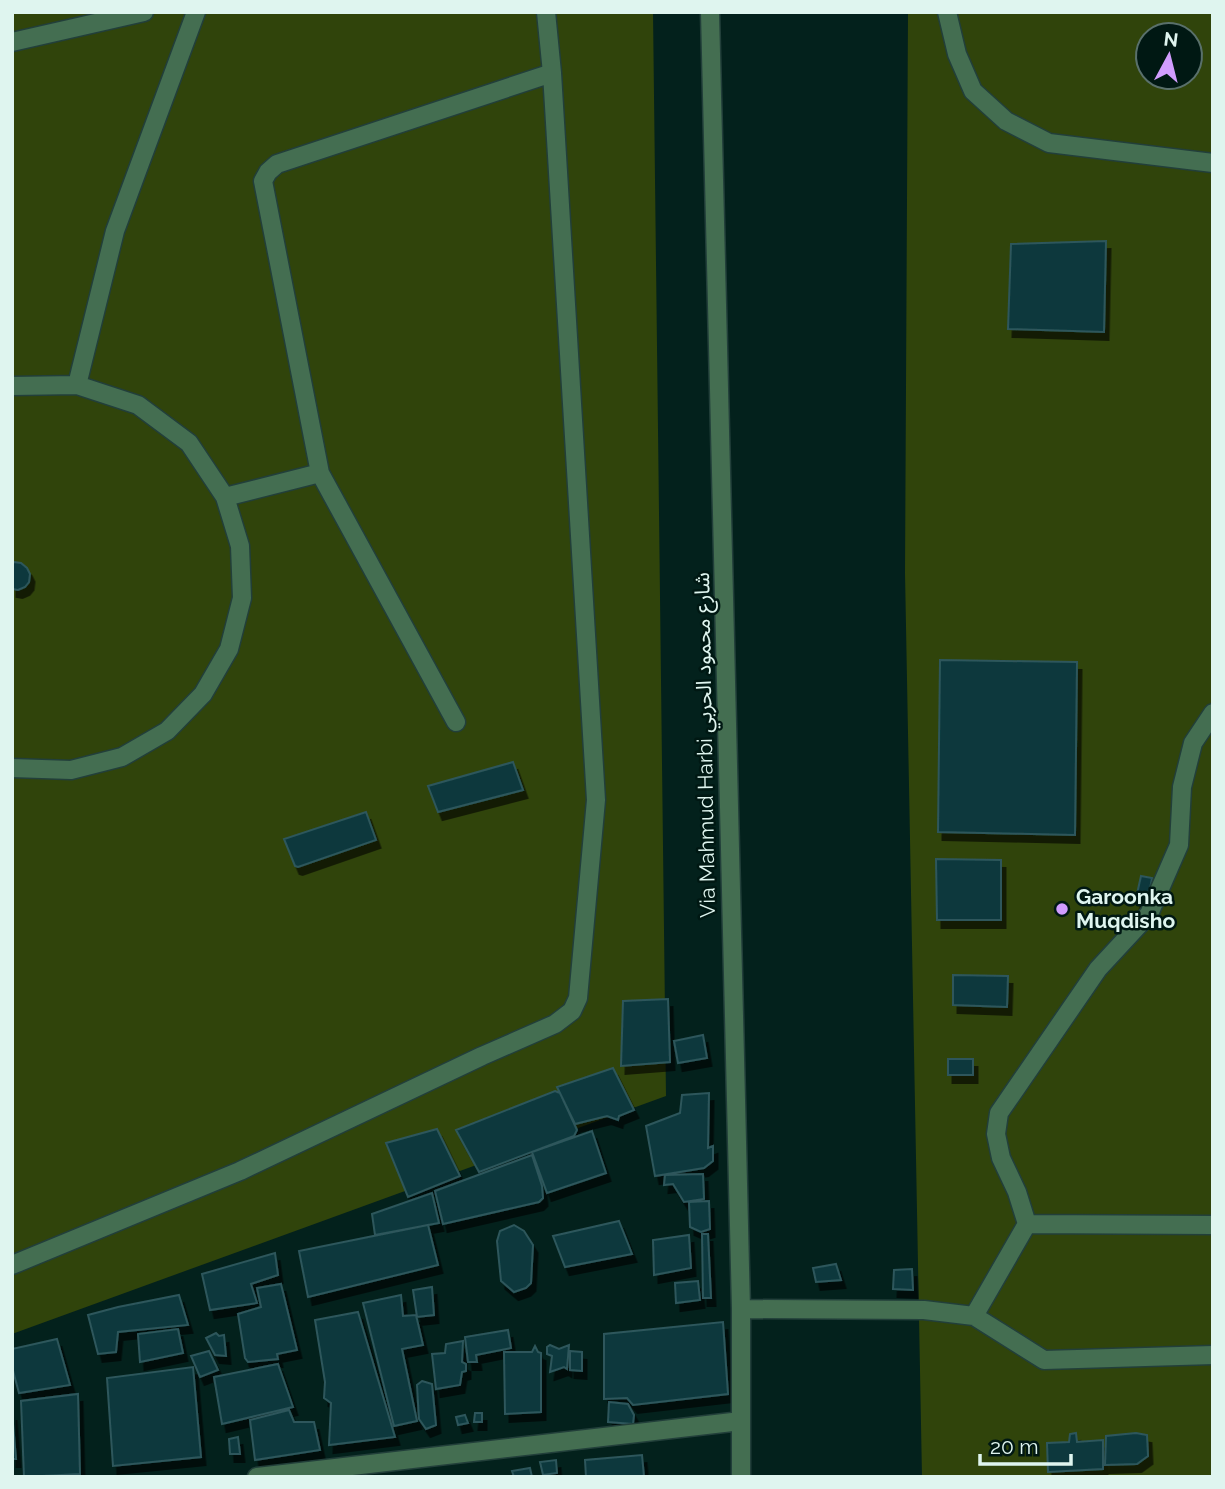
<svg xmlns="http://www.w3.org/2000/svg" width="1225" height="1489" font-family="Raleway,'Noto Sans Arabic',sans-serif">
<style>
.green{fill:#30440b;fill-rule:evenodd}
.building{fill:#0d393e;stroke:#2d575b;stroke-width:2;filter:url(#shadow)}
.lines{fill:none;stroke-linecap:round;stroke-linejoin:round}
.minor-casing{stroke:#223f3a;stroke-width:21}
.minor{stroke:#446e51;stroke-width:18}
.poi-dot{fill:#d19dfe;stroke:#001813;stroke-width:2.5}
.labels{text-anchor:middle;stroke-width:5;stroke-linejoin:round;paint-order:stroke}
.street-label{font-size:21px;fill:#dff5ef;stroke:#001813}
.poi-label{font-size:21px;font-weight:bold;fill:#dff5ef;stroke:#001813;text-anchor:start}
</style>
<defs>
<filter id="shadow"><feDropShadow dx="4.5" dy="8" stdDeviation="0" flood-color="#0009"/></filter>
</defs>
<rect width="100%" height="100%" fill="#03211c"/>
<!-- green -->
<path class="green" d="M12,12H653L666,1096L12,1334Z
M908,12H1213V1477H922L905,573ZM1148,35H1190V77H1148Z"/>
<!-- building -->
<path class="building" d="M1106,241L1104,332L1008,329L1011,244Z
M14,562L21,563L27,568L30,574L29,582L25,587L18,590L12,589V563Z
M940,660L1077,662L1075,835L938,832Z
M513,762L523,790L438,812L428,786Z
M366,812L376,840L298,867L295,866L284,839Z
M936,859L1001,860V920H937Z
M1141,876L1152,878L1147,906L1135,903Z
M953,975L1008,976L1007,1007L953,1005Z
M668,999L670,1062L621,1066L623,1001Z
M703,1035L707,1058L678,1063L674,1041Z
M948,1059H973V1075H948Z
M613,1068L634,1110L619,1116L618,1120L607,1116L575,1124L557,1087Z
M555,1091L560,1093L577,1130L574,1136L479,1172L456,1130Z
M709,1093L708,1148L713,1146V1161L704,1168L655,1176L646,1126L680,1113L682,1095Z
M437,1129L460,1176L408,1197L386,1143Z
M592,1131L606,1173L547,1193L532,1152Z
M532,1155L542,1186L543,1198L539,1202L443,1224L435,1191Z
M703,1174L704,1199L684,1202L673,1184L664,1185L665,1175Z
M432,1193L439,1223L375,1235L372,1214Z
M709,1201L710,1229L701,1232L690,1227L689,1202Z
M619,1221L632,1254L565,1267L553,1236Z
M428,1225L438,1265L308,1297L299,1251Z
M514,1225L524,1231L533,1245L531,1283L526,1288L514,1292L501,1281L497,1241L500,1231Z
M702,1234H708L711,1298H703Z
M689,1235L691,1268L654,1275L653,1240Z
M275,1253L278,1275L251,1284L257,1303L210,1310L202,1274Z
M836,1264L841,1280L816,1282L813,1268Z
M912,1269L913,1290L893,1289L894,1270Z
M698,1281L700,1300L676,1303L675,1283Z
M281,1284L297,1350L277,1354L278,1359L248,1362L245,1358L238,1314L261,1307L257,1288Z
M432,1287L434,1315L417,1317L413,1290Z
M179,1295L188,1325L118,1332L116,1352L98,1354L88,1315L118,1307Z
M401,1295L403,1316L416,1315L423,1345L402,1349L417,1421L394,1426L363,1303Z
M358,1312L395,1437L329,1445L331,1403L324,1398L325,1382L315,1320Z
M723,1322L728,1394L633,1405L627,1398L604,1399V1334Z
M178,1329L183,1353L140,1362L138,1334Z
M508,1330L511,1348L476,1355L477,1362H468L465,1337Z
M216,1333L219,1336L224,1335L226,1356L215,1355L206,1338Z
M57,1339L70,1385L19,1393L12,1367V1349Z
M463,1341L462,1362L466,1364V1371L462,1372L460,1385L436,1389L432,1354L445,1353L446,1344Z
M550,1345L559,1349L569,1345L567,1369L564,1367L550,1372L552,1356L547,1354V1347Z
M535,1346L538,1352L541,1353V1412L505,1414L504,1352H532Z
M209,1351L218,1370L200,1377L191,1356Z
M570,1351L582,1352V1371L570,1370Z
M278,1364L293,1407L222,1424L214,1377Z
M193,1367L201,1457L113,1466L107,1378Z
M422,1381L432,1384L436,1425L426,1429L419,1419L418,1403L417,1385Z
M78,1394L80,1474L24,1477L21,1401Z
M609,1402L628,1404L634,1415L633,1424L608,1422Z
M289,1410L294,1422H314L320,1450L255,1460L250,1420Z
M12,1412L16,1459H12Z
M475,1413H482V1422H474Z
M465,1415L468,1423L458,1425L456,1417Z
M1076,1433L1077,1442L1103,1440V1469L1048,1472L1047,1443L1069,1442L1070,1434Z
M1136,1433L1147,1435L1148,1456L1137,1464L1105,1465L1106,1436Z
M238,1437L240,1454H230L229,1439Z
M642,1455L644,1477H586L585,1460Z
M556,1460L557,1473L543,1475L540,1462Z
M530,1468L532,1477H514L512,1471Z"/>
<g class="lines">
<defs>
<path id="minor" d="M710,12L741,1309V1477
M947,12L957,54L973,91L1006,121L1049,143L1213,163
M12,42L144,12
M77,385L115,231L196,12
M12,386L77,385L138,405L189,443L225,497L240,546L242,598L229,649L203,694L167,731L122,757L71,770L12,768
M225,497L320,473
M456,722L320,473L263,181L268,172L277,164L552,73
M1027,1224L1017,1192L1001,1158L996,1134L999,1113L1098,969L1149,914L1179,845L1182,787L1193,743L1213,713
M12,1265L240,1171L482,1056L555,1024L572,1011L578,998L596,800L552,73L546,12
M741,1309L924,1310L974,1316L1044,1360L1213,1355
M974,1316L1027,1224L1213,1225
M257,1477L741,1421"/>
</defs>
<!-- minor casing -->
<use href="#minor" class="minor-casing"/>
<!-- minor -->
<use href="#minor" class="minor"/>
</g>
<!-- markers -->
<circle class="poi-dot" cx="1062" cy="909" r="7"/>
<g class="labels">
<!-- street labels -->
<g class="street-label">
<text transform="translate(705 745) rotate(-91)" y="7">Via Mahmud Harbi شارع محمود الحربي</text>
</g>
<!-- poi labels -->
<g class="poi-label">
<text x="1076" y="904">Garoonka<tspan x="1076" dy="24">Muqdisho</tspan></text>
</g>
</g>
<!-- border -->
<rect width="1225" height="1489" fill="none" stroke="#dff5ef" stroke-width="28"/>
<!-- north arrow -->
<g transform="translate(1169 56) rotate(7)"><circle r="33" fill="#001813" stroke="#59706b" stroke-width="2"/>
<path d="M0-5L12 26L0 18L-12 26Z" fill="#d19dfe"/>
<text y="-10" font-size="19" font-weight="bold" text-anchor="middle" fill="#dff5ef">N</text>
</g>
<!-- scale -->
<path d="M980 1454v10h91v-10" fill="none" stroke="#dff5ef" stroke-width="3.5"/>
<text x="990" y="1454" font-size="21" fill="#dff5ef" stroke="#001813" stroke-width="5" paint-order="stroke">20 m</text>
</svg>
